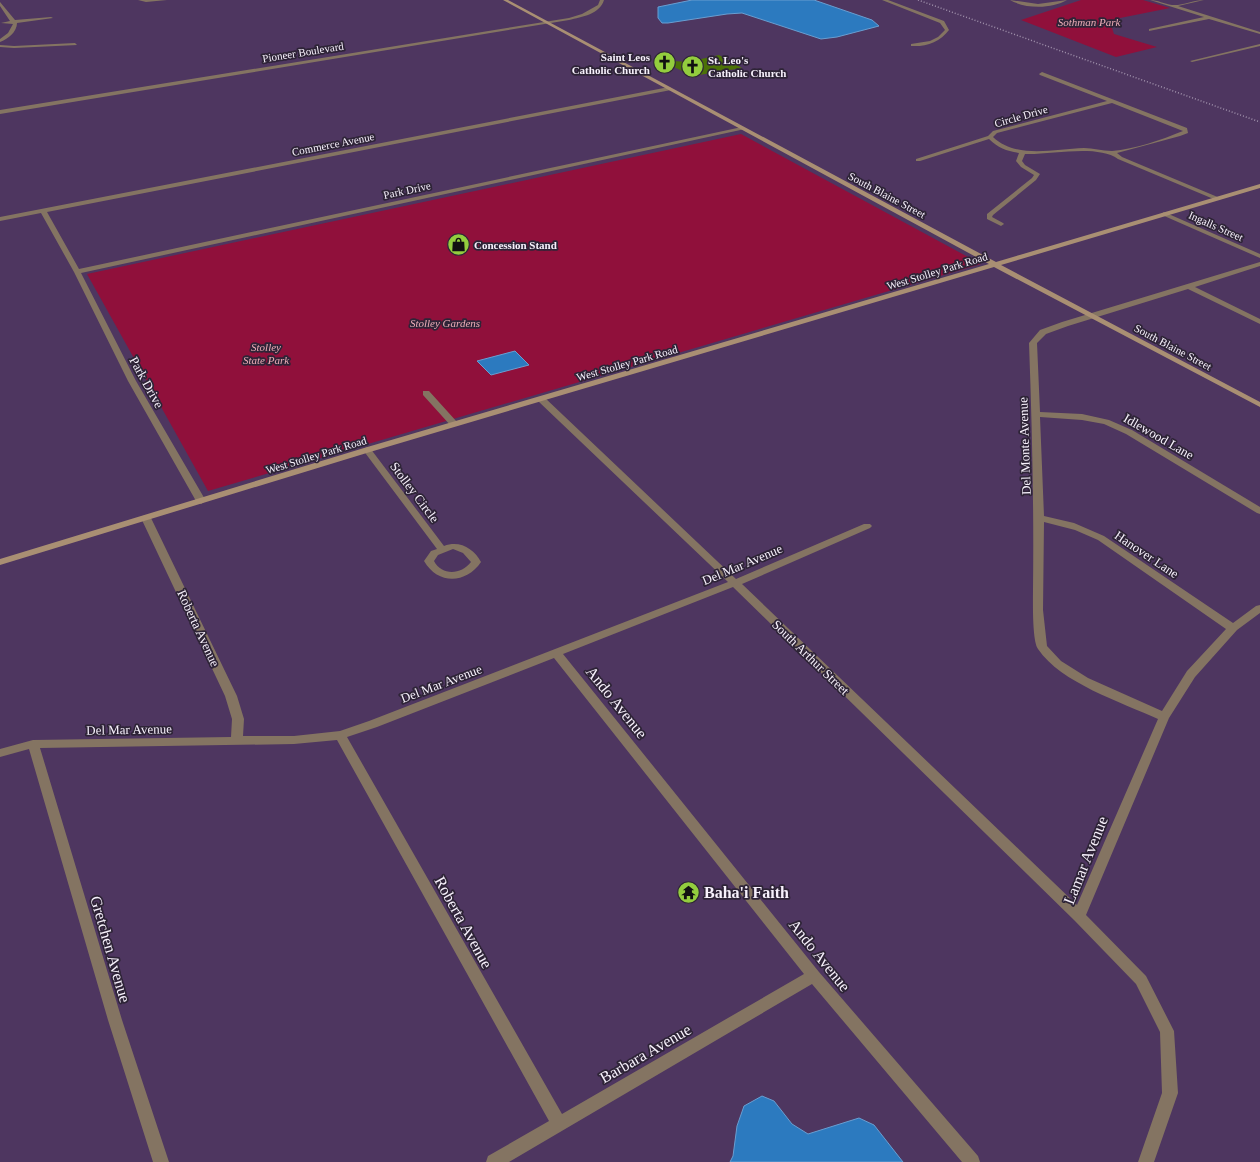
<svg xmlns="http://www.w3.org/2000/svg" width="1260" height="1162" font-family="'Times New Roman',serif">
<style>
.green{fill:#90103b}
.water{fill:#2c7abf;stroke:#699ed1}
.building{fill:#4c7207}
.lines{fill:none;stroke-linecap:round;stroke-linejoin:round}
.street{fill:#847462;fill-rule:evenodd}
.secondary{fill:#a98f73;fill-rule:evenodd}
.rail{stroke:#a192ac;stroke-width:1.5;stroke-dasharray:1 2;stroke-linecap:butt}
.labels{text-anchor:middle;stroke-width:3.5;stroke-linejoin:round;paint-order:stroke}
.far-park-label{font-size:11px;font-style:italic;fill:#edacb6;stroke:#2e2437}
.far-street-label{font-size:11px;fill:#f7f1fc;stroke:#2e2437}
.far-poi-label{font-size:11px;font-weight:bold;fill:#f7f1fc;stroke:#2e2437;text-anchor:start}
.street-label{font-size:13px;fill:#f7f1fc;stroke:#2e2437}
.near-street-label{font-size:16px;fill:#f7f1fc;stroke:#2e2437}
.near-poi-label{font-size:16px;font-weight:bold;fill:#f7f1fc;stroke:#2e2437;text-anchor:start}
</style>
<rect width="100%" height="100%" fill="#4e3660"/>
<!-- green -->
<path class="green" d="M1081,0H1143L1170,8L1115,19L1111,25L1114,34L1157,47L1116,57L1021,20Z
M741,134L981,264L208,491L87,274Z"/>
<!-- water -->
<path class="water" d="M692,0H814L872,20L879,26L837,37L821,39L742,13L727,14L668,23H662L658,18V7Z
M515,351L529,365L491,375L477,361Z
M762,1096L774,1101L792,1124L808,1134L859,1118L874,1125L903,1162H730L733,1156L737,1126L744,1106Z"/>
<!-- building -->
<path class="building" d="M719,55L742,68L693,76L659,60L688,62Z"/>
<g class="lines">
<!-- street -->
<path class="street" d="M138,0H167L146,2Z
M600,0H604C600,14 582,17 569,20L0,114V110L569,18L582,14L598,5Z
M882,0H888L944,21L949,30C940,42 926,47 911,46V44L930,41L938,37L945,30L940,23Z
M1010,0L1038,4L1067,0C1052,9 1025,9 1010,0Z
M1150,0C1158,0 1164,4 1172,5C1182,6 1194,0 1204,0L1178,6L1260,32V34L1209,19L1149,31V29L1204,17Z
M0,2L15,20L51,17L53,18L17,23C17,32 8,39 0,42V39L8,33L13,24L1,23L10,21L0,6Z
M75,43L77,45L14,48L0,47V45L14,46Z
M1260,44V46L1192,62L1190,61Z
M1042,72L1187,128L1188,133L1180,136L1117,153L1122,157L1220,198V200H1216L1118,159C1097,144 1051,155 1025,154L1022,161L1025,165L1040,174L1036,180L993,215L992,217L1003,223L1004,224L1001,226L987,219V214L1032,178L1034,175L1021,167L1016,161L1019,153C1007,151 998,148 989,139L920,161H916V159L988,136L993,131L1107,101L1040,75L1039,74ZM1112,103L1183,131C1161,140 1135,149 1112,151C1102,151 1093,148 1084,148C1054,149 1016,159 993,137L997,133Z
M669,87L671,88V90L47,212L79,269L742,127L745,129L81,273L136,381L206,501L201,504L196,501L128,381L74,272L41,213L0,221V217Z
M1164,212L1260,254V258L1162,215L1161,214Z
M1260,262V266L1195,287L1260,319V324L1188,289L1068,326L1046,334L1037,343L1040,412L1082,414L1109,420L1132,430L1260,507V514L1257,513L1126,434L1104,424L1082,420L1040,417L1044,516L1074,523L1104,536L1233,623L1256,606L1260,605V613L1237,630L1195,677L1169,718L1086,915L1146,976L1174,1031L1178,1093L1154,1162H1138L1162,1093L1160,1032L1136,984L1074,920L733,587L563,654L819,972L978,1156L980,1162H962L812,984L509,1162H486L488,1156L549,1121L337,740L294,744L40,748L122,1020L169,1162H153L108,1020L29,749L0,757V749L33,740L231,737L232,719L225,696L141,518L143,516L146,515L151,518L237,696L244,719L243,736H294L340,731L369,721L728,582L538,401L537,399L538,397H544L736,579L864,524H870L872,526L870,528L742,584L1077,905L1158,719C1121,702 1061,683 1038,649C1032,641 1033,601 1033,589C1034,507 1032,425 1029,343L1040,330L1062,322ZM1044,522L1075,530L1098,540L1226,629L1187,671L1162,711L1088,678L1061,661L1047,646L1043,610ZM554,658L804,974L562,1114L347,737L377,727Z
M423,391H429L457,422L458,424L457,426H451L423,395Z
M367,447L370,448L444,546C460,540 474,549 481,562C466,584 438,585 424,561L431,551L437,549L363,450ZM453,549L463,553L471,562C461,575 442,576 434,561L438,555Z"/>
<!-- secondary -->
<path class="secondary" d="M503,0H508L996,262L1260,184V188L1001,265L1260,402V407L994,267L370,452L0,565V559L364,448L989,264Z"/>
<!-- rail -->
<path class="rail" d="M918,0L1260,122"/>
</g>
<!-- icons -->
<defs>
<symbol id="church-disc" viewBox="-11 -11 22 22"><circle r="9.5" fill="#93cd3e" stroke="#2e2437"/><path d="M-1.2-6h2.4v3.5h3.3v2.4h-3.3V6h-2.4V-.1h-3.3v-2.4h3.3Z" fill="#111"/></symbol>
<symbol id="shop-disc" viewBox="-11 -11 22 22"><circle r="9.5" fill="#93cd3e" stroke="#2e2437"/><path d="M-5-2.5h2.3a2.7 3.5 0 0 1 5.4 0H5L5.5 6h-11ZM-1.5-2.5h3a1.5 2.3 0 0 0-3 0Z" fill="#111"/></symbol>
<symbol id="temple-disc" viewBox="-11 -11 22 22"><circle r="9.5" fill="#93cd3e" stroke="#2e2437"/><path d="M0-6L5-2H3V0L6.5 2.5H4V6H1.5V3h-3V6H-4V2.5H-6.5L-3 0V-2H-5Z" fill="#111"/></symbol>
</defs>
<g fill-rule="evenodd">
<use href="#church-disc" x="652" y="50" width="25" height="25"/>
<use href="#church-disc" x="680" y="54" width="25" height="25"/>
<use href="#shop-disc" x="446" y="232" width="25" height="25"/>
<use href="#temple-disc" x="676" y="880" width="25" height="25"/>
</g>
<g class="labels">
<!-- far-park labels -->
<g class="far-park-label">
<text x="1089" y="26">Sothman Park</text>
<text x="445" y="327">Stolley Gardens</text>
<text x="266" y="351">Stolley<tspan x="266" dy="13">State Park</tspan></text>
</g>
<!-- far-street labels -->
<g class="far-street-label">
<text transform="translate(303 52) rotate(-9)" y="4">Pioneer Boulevard</text>
<text transform="translate(1021 116) rotate(-16)" y="4">Circle Drive</text>
<text transform="translate(333 144) rotate(-11)" y="4">Commerce Avenue</text>
<text transform="translate(407 190) rotate(-12)" y="4">Park Drive</text>
<text transform="translate(887 195) rotate(28)" y="4">South Blaine Street</text>
<text transform="translate(1216 226) rotate(24)" y="4">Ingalls Street</text>
<text transform="translate(937 271) rotate(-17)" y="4">West Stolley Park Road</text>
<text transform="translate(1173 347) rotate(28)" y="4">South Blaine Street</text>
<text transform="translate(627 363) rotate(-16)" y="4">West Stolley Park Road</text>
<text transform="translate(316 455) rotate(-17)" y="4">West Stolley Park Road</text>
</g>
<!-- far-poi labels -->
<g class="far-poi-label">
<text x="650" y="61" text-anchor="end">Saint Leos<tspan x="650" dy="13">Catholic Church</tspan></text>
<text x="708" y="64">St. Leo's<tspan x="708" dy="13">Catholic Church</tspan></text>
<text x="474" y="249">Concession Stand</text>
</g>
<!-- street labels -->
<g class="street-label">
<text transform="translate(147 382) rotate(61)" y="5">Park Drive</text>
<text transform="translate(1159 436) rotate(30)" y="5">Idlewood Lane</text>
<text transform="translate(1024 446) rotate(-92)" y="5">Del Monte Avenue</text>
<text transform="translate(415 492) rotate(53)" y="5">Stolley Circle</text>
<text transform="translate(1147 554) rotate(34)" y="5">Hanover Lane</text>
<text transform="translate(742 564) rotate(-23)" y="5">Del Mar Avenue</text>
<text transform="translate(199 628) rotate(65)" y="5">Roberta Avenue</text>
<text transform="translate(811 657) rotate(44)" y="5">South Arthur Street</text>
<text transform="translate(441 683) rotate(-21)" y="5">Del Mar Avenue</text>
<text transform="translate(129 729) rotate(-1)" y="5">Del Mar Avenue</text>
</g>
<!-- near-street labels -->
<g class="near-street-label">
<text transform="translate(617 702) rotate(51)" y="6">Ando Avenue</text>
<text transform="translate(1085 860) rotate(-68)" y="6">Lamar Avenue</text>
<text transform="translate(464 922) rotate(61)" y="6">Roberta Avenue</text>
<text transform="translate(111 949) rotate(74)" y="6">Gretchen Avenue</text>
<text transform="translate(820 955) rotate(51)" y="6">Ando Avenue</text>
<text transform="translate(645 1053) rotate(-30)" y="6">Barbara Avenue</text>
</g>
<!-- near-poi labels -->
<g class="near-poi-label">
<text x="704" y="898">Baha'i Faith</text>
</g>
</g>
</svg>
